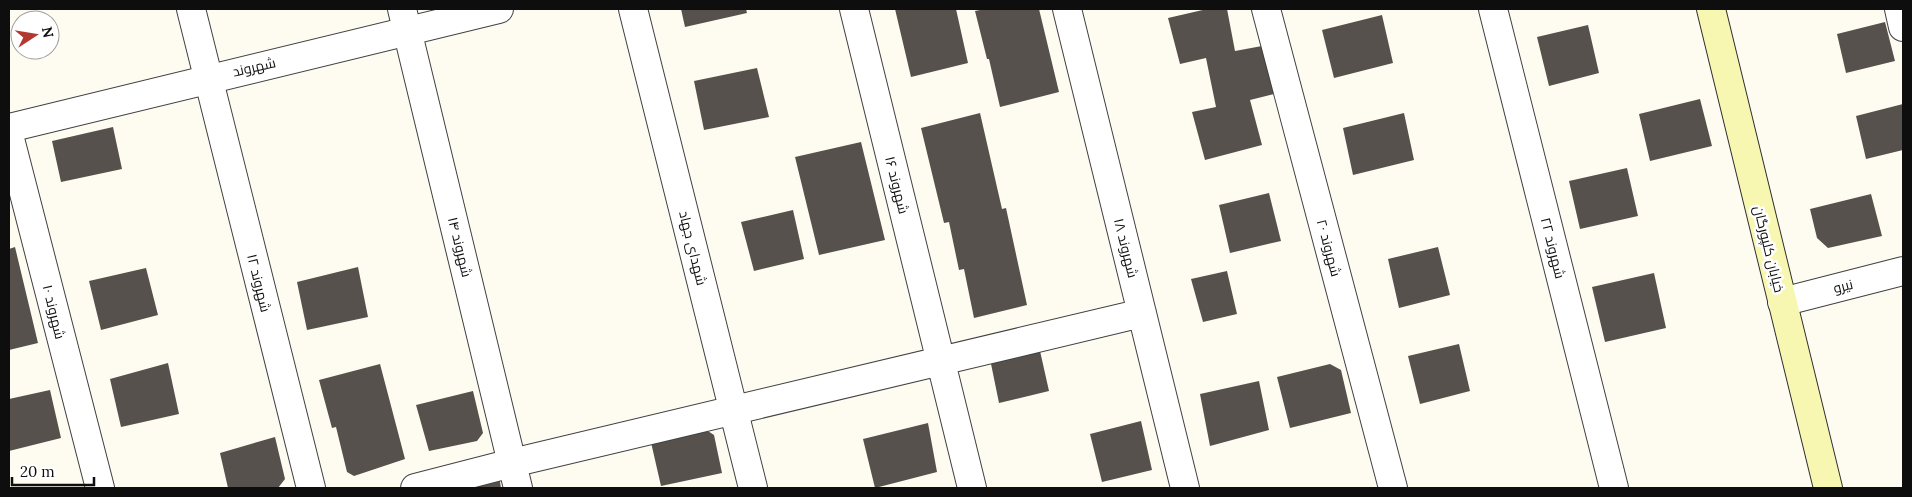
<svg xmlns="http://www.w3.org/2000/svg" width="1912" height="497" font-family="Lora,Cairo,serif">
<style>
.building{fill:#56514c}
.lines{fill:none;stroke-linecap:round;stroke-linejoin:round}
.minor-casing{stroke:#414141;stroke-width:30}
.tertiary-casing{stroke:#414141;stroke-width:30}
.secondary-casing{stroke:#303030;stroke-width:30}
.minor{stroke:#fff;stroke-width:28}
.tertiary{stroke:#fff;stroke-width:28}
.secondary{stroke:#f8f7b2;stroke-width:28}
.labels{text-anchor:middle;stroke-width:5;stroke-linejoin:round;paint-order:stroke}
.street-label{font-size:14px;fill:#0e0e0e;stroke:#fff}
</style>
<rect width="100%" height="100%" fill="#fefcf1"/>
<!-- building -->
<path class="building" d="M681,9H746L747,13L685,27Z
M895,9H956L968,63L911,77Z
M985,9H1039L1059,92L1000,107L989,59H987L975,11Z
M1207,9H1227L1235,51L1262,46L1274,94L1250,100L1262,145L1205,160L1192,112L1216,107L1206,58L1180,64L1168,18Z
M1382,15L1393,63L1334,78L1322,30Z
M1885,22L1895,61L1846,73L1837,34Z
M1588,25L1599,73L1549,86L1537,37Z
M757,68L769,117L704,130L694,81Z
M1700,99L1712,146L1650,161L1639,114Z
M1903,104V150L1866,159L1856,116Z
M980,113L1002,209L1006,208L1027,305L974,318L964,269L959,270L949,222L944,223L921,128Z
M1404,113L1414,160L1353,175L1343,128Z
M113,127L122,169L61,182L52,141Z
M861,142L885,240L819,255L795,157Z
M1627,168L1638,216L1580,229L1569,181Z
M1269,193L1281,241L1230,253L1219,205Z
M1871,194L1882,236L1828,248L1817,238L1810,209Z
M793,210L804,259L754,271L741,222Z
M15,247L38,343L9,350V249Z
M1438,247L1450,295L1399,308L1388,259Z
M358,267L368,317L307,330L297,282Z
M146,268L158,315L101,330L89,281Z
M1227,271L1237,314L1203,322L1191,279Z
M1654,273L1666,328L1605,342L1592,287Z
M1038,342L1049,391L999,403L989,354Z
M1459,344L1470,391L1420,404L1408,356Z
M168,363L179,414L121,427L110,379Z
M380,364L405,459L354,476L347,472L336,427L332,428L319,380Z
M1330,364L1341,370L1351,413L1290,428L1277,377Z
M1259,381L1269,430L1210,446L1200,394Z
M50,390L61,438L9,451V399Z
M473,391L483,433L477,441L429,451L416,405Z
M1141,421L1152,470L1102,482L1090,434Z
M928,423L937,472L875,488L863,439Z
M700,426L714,435L722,473L661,486L650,438Z
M275,437L285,479L278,488H228L220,453Z
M499,476L501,488H459Z"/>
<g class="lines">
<defs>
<path id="minor" d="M191,9L311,488
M402,9L518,488
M633,9L753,488
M854,9L972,488
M1067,9L1185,488
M1266,9L1393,488
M1493,9L1614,488
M1899,9L1903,27
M9,135L100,488
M415,488L512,463L1142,313"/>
<path id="tertiary" d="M9,128L499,9
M1782,302L1903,271"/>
<path id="secondary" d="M1711,9L1828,488"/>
</defs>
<!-- minor casing -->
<use href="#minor" class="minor-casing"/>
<!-- tertiary casing -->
<use href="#tertiary" class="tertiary-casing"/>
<!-- secondary casing -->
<use href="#secondary" class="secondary-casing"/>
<!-- minor -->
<use href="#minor" class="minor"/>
<!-- tertiary -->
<use href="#tertiary" class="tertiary"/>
<!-- secondary -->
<use href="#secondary" class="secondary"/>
</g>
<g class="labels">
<!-- street labels -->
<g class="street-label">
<text transform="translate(254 67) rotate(-13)" y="5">شهروند</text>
<text transform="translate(897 185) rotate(76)" y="5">شهروند ۱۶</text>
<text transform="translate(460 247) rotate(76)" y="5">شهروند ۱۴</text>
<text transform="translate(693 248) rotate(76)" y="5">شهدای جهاد</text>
<text transform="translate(1126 248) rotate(76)" y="5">شهروند ۱۸</text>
<text transform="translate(1329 248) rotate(75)" y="5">شهروند ۲۰</text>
<text transform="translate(1553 248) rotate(76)" y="5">شهروند ۲۲</text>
<text transform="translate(1769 249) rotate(76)" y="5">خیابان کلپورگان</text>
<text transform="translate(259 283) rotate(76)" y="5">شهروند ۱۲</text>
<text transform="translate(1843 286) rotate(-14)" y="5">نیرو</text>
<text transform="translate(54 312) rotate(76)" y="5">شهروند ۱۰</text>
</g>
</g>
<!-- border -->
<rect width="1912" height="497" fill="none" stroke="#0e0e0e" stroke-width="20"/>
<!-- north arrow -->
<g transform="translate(35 35) rotate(78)"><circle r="24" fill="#ffffff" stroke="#9f9f9f"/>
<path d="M0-4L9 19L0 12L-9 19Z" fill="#b23932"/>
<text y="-8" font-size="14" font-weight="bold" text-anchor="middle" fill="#0e0e0e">N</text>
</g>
<!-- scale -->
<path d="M12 477v8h82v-8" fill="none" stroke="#0e0e0e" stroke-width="2.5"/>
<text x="20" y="477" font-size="15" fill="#0e0e0e" stroke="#ffffff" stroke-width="4" paint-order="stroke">20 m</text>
</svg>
